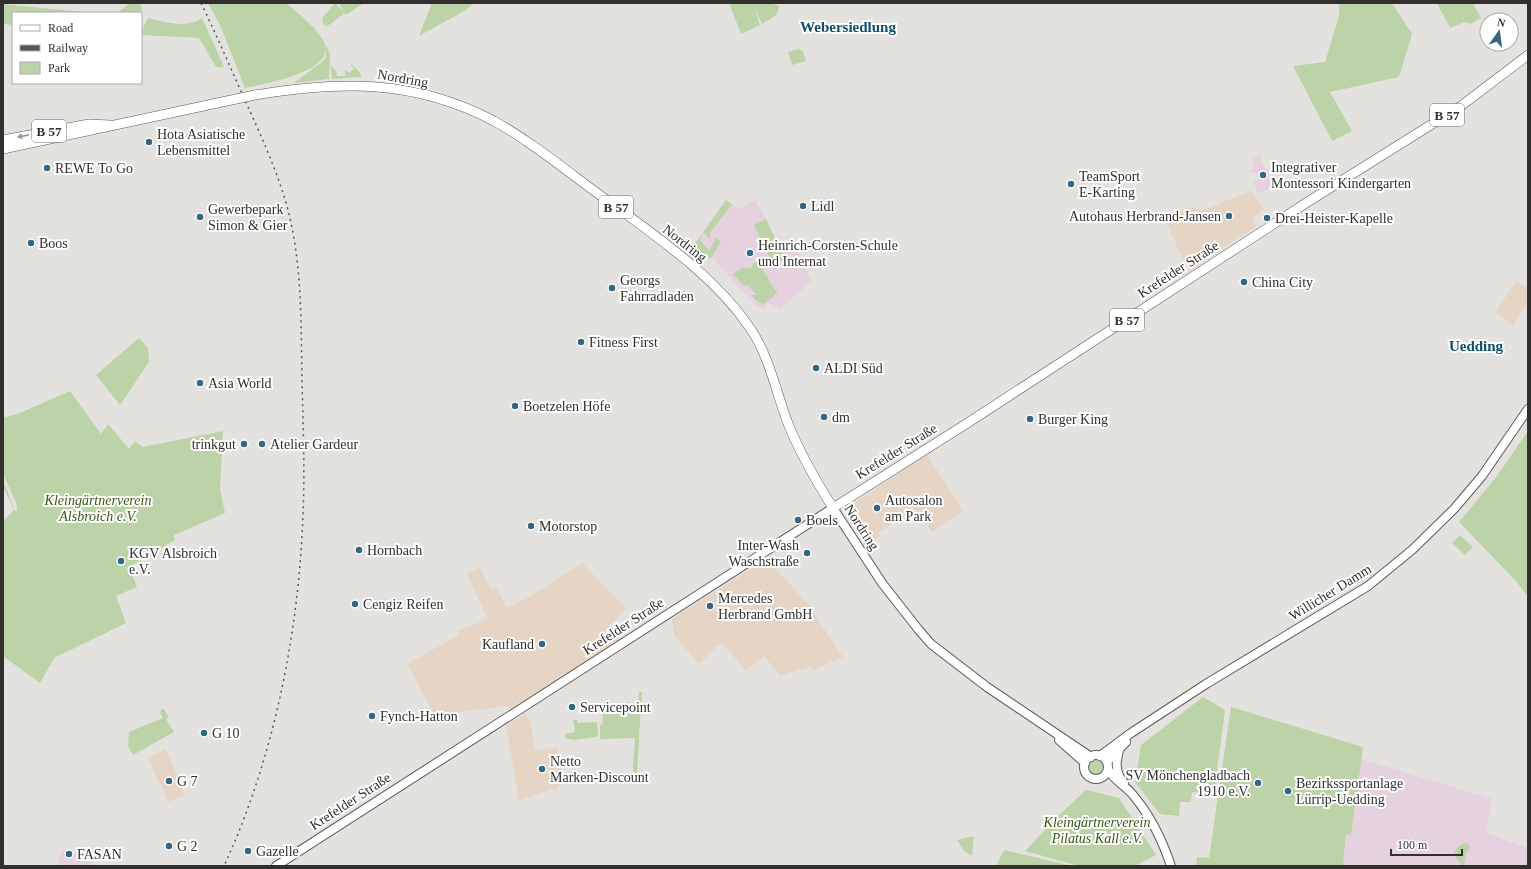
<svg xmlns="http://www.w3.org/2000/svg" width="1531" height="869" font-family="'Times New Roman',serif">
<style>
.commercial{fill:#e6d5c4}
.education{fill:#e6d1df}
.green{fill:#bbd3a6}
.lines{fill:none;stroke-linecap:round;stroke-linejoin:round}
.secondary-casing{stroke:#5d5b58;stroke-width:10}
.primary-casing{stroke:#5d5b58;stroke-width:10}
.secondary{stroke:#fff;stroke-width:8}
.primary{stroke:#fff;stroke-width:9}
.rail{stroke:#585755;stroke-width:1.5;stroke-dasharray:2 4;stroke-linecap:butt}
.primary-bridge-casing{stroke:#5d5b58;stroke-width:10;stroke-linecap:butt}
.primary-bridge{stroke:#fff;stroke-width:9}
.oneway{fill:#989897}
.poi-dot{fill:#346784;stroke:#fff;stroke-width:1.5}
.labels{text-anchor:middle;stroke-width:4;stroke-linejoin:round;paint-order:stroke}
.shield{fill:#fff;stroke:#6f6e6d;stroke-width:1}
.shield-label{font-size:13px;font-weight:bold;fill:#31302f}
.street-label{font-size:14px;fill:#31302f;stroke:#fff}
.poi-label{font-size:14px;fill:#31302f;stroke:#fff;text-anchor:start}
.park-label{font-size:14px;font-style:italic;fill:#3a5713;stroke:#fff}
.neighbourhood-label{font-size:15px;font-weight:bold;fill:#0d4e6d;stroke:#fff}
</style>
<rect width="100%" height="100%" fill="#e4e2de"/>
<!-- commercial -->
<path class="commercial" d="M1251,191L1264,209L1252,218L1257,227L1222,248L1188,272L1164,216L1190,207L1203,210Z
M1516,281L1528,288V302L1513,326L1496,312Z
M927,454L963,511L932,532L916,509L879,532L880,536L867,544L850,519L848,514L849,509L853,504Z
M767,559L808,604L843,657L813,670L810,667L780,676L764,656L746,671L723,644L716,647L699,664L674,636L672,619Z
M582,563L627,609L609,625L619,640L509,709L507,706L428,716L426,711L431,708L407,664L459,635L457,631L488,619L466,573L480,567L491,590L497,587L506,608L524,600Z
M525,714L530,721L535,751L557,747L562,773L558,788L519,800L506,726Z
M166,749L185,795L168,802L148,758Z"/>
<!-- education -->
<path class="education" d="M1260,156L1265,168H1267L1274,187L1258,193L1253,182L1258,179L1256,173H1250L1249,170L1255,168L1252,159Z
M726,200L739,209L755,200L767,220L780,248L794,242L812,281L780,309L769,303H766L765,308L756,306L712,257L710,259L693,247Z
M1361,759L1492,799L1486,833L1528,848L1527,866H1343L1346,834L1351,835Z
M64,849L88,859L95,866H62L57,860Z"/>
<!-- green -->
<path class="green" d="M130,3H139L142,8L140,13H117Z
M208,3H286C297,13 321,30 325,45C333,73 262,84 245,88L220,25Z
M335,3L343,11L339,3H364L346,15L345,13L326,27L322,22L323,17Z
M432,3H474L464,11L419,36Z
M729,3H769L780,6L776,15L762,24L755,9L760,25L741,34Z
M1339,3H1392L1412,34L1399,77L1330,92L1352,131L1332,141L1293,66L1325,62L1339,16Z
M1437,3H1473L1481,18L1470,24L1465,22L1450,28Z
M3,4L92,13H13V25L3,24Z
M148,18C164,22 188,29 202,18L224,67H216L199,38L141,35V31Z
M326,45L330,54L329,79L294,83L321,63L326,57Z
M798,49L803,51L806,61L792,65L788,52Z
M349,61L361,74V77L332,79L331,65L336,71L337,76H345V70L349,73L354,69Z
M726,200L732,205L710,232V238L706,235L707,233H702L700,240L709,251L716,238L721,242L710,259L693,247Z
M766,219L784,259L774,266L754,225Z
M758,262L778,295L776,294L763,304L757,301L751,295H757L749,286L743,285L733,274L742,268H751L753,263Z
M139,338L148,348L149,362L120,405L96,375Z
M70,391L101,434L108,424L129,449L135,441L143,447L223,431L220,489L225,513L174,535L175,540L129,567L137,587L116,596L126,623L54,658L40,683L3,656V522L14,510L3,486V480L15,511H17V505L3,474V418L20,413Z
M1528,431V597L1516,581L1459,522L1497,476Z
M1460,535L1473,547L1465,555L1452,543Z
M639,692H642L636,786L633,767L635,738L600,739V726L603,723L602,712L638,711Z
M1203,697L1225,710L1214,794L1192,792L1191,802H1180L1179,816L1160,814L1135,782L1141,745Z
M1231,707L1363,747L1351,835L1346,834L1343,866H1196L1197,857L1209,858Z
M162,709H164L169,717L166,719L174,732L133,755L128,746L129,732L163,718L160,712Z
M573,720H577V723L597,722L598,735L596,737L573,740L566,738L565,734L575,732Z
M1088 767a8 8 0 1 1 16 0a8 8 0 1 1-16 0Z
M1086,790L1119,798L1156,855L1135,866H1079L1025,851L1059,815Z
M973,836L974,837L972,856L964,851L957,840Z
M1466,843L1470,846V848L1466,853L1464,866H1462L1453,854L1460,845Z
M1004,850L1072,866H996Z"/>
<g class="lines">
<defs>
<path id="secondary" d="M1059,740L1085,763
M1120,747C1116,761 1114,772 1124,783
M1084 767a12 12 0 1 1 24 0a12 12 0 1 1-24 0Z
M1100,756L1131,733L1206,684L1368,586L1412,550L1454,509L1482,476L1528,409
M1107,762L1126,742
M1108,769C1113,780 1126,786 1133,795C1150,815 1163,842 1171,866
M276,866L833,508L882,583L918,629L931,644L987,687L1091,757"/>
<path id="primary" d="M255,95C341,81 414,79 494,121C537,145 575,178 615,206C664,242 716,278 750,328C770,357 776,393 789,426C801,455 816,481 833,508L966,424L1306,203L1461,106L1528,55
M3,140L89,124L110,125
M3,149L236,99"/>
</defs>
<!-- secondary casing -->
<use href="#secondary" class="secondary-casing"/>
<!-- primary casing -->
<use href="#primary" class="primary-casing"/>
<!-- secondary -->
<use href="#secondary" class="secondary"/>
<!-- primary -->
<use href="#primary" class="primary"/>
<!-- rail -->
<path class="rail" d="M201,3C218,38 233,74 249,109C265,145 281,180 290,218C302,271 301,326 302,379C303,424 305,469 303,514C299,632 274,758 224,866"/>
<defs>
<path id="primary-bridge" d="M236,99L255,95"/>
</defs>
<!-- primary-bridge casing -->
<use href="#primary-bridge" class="primary-bridge-casing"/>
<!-- primary-bridge -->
<use href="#primary-bridge" class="primary-bridge"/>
</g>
<!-- one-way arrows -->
<defs><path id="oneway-solid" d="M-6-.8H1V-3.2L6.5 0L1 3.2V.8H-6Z"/></defs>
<use class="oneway" href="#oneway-solid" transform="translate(23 136) rotate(169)"/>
<!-- markers -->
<g class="poi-dot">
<circle cx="149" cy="142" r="4"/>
<circle cx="47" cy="168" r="4"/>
<circle cx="1263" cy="175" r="4"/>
<circle cx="1071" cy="184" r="4"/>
<circle cx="803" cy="206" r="4"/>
<circle cx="1229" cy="216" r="4"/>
<circle cx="200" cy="217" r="4"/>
<circle cx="1267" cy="218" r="4"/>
<circle cx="31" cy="243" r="4"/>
<circle cx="750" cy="253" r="4"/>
<circle cx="1244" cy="282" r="4"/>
<circle cx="612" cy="288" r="4"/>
<circle cx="581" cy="342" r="4"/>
<circle cx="816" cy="368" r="4"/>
<circle cx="200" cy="383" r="4"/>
<circle cx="515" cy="406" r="4"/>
<circle cx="824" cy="417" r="4"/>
<circle cx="1030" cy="419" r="4"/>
<circle cx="244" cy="444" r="4"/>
<circle cx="262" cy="444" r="4"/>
<circle cx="877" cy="508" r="4"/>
<circle cx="798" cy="520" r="4"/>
<circle cx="531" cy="526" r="4"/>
<circle cx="359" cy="550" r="4"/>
<circle cx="807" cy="553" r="4"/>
<circle cx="121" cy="561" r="4"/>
<circle cx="355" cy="604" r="4"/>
<circle cx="710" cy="606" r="4"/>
<circle cx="542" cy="644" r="4"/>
<circle cx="572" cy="707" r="4"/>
<circle cx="372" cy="716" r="4"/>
<circle cx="204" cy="733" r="4"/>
<circle cx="542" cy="769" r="4"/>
<circle cx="169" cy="781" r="4"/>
<circle cx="1258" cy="783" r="4"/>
<circle cx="1288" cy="791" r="4"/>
<circle cx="169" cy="846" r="4"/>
<circle cx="248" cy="851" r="4"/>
<circle cx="69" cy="854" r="4"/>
</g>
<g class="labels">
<!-- shield labels -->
<g class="shield">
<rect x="1430" y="104" width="34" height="22" rx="3"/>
<rect x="32" y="120" width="34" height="22" rx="3"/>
<rect x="599" y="196" width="34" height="22" rx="3"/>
<rect x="1110" y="309" width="34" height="22" rx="3"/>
</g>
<g class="shield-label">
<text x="1447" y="120">B 57</text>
<text x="49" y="136">B 57</text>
<text x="616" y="212">B 57</text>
<text x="1127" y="325">B 57</text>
</g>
<!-- street labels -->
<g class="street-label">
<text transform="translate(403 78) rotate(10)" y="5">Nordring</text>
<text transform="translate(685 243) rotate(38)" y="5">Nordring</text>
<text transform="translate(1178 269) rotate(-33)" y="5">Krefelder Straße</text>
<text transform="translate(896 451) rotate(-32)" y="5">Krefelder Straße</text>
<text transform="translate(862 527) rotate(57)" y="5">Nordring</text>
<text transform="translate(1330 592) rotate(-32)" y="5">Willicher Damm</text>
<text transform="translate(623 626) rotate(-33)" y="5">Krefelder Straße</text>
<text transform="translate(350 801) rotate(-33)" y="5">Krefelder Straße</text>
</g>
<!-- poi labels -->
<g class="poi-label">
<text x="157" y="139">Hota Asiatische<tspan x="157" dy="16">Lebensmittel</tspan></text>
<text x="1271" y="172">Integrativer<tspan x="1271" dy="16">Montessori Kindergarten</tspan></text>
<text x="55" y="173">REWE To Go</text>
<text x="1079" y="181">TeamSport<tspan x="1079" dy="16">E-Karting</tspan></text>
<text x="811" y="211">Lidl</text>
<text x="208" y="214">Gewerbepark<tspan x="208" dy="16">Simon &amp; Gier</tspan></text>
<text x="1221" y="221" text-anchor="end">Autohaus Herbrand-Jansen</text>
<text x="1275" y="223">Drei-Heister-Kapelle</text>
<text x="39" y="248">Boos</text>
<text x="758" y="250">Heinrich-Corsten-Schule<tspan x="758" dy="16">und Internat</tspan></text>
<text x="620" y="285">Georgs<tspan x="620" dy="16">Fahrradladen</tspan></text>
<text x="1252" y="287">China City</text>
<text x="589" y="347">Fitness First</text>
<text x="824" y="373">ALDI Süd</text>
<text x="208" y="388">Asia World</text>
<text x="523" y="411">Boetzelen Höfe</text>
<text x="832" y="422">dm</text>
<text x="1038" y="424">Burger King</text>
<text x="236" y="449" text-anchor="end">trinkgut</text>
<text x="270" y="449">Atelier Gardeur</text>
<text x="885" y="505">Autosalon<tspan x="885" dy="16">am Park</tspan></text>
<text x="806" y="525">Boels</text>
<text x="539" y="531">Motorstop</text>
<text x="799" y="550" text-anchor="end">Inter-Wash<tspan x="799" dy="16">Waschstraße</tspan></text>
<text x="367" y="555">Hornbach</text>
<text x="129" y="558">KGV Alsbroich<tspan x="129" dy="16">e.V.</tspan></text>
<text x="718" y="603">Mercedes<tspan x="718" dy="16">Herbrand GmbH</tspan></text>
<text x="363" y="609">Cengiz Reifen</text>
<text x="534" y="649" text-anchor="end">Kaufland</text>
<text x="580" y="712">Servicepoint</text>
<text x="380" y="721">Fynch-Hatton</text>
<text x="212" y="738">G 10</text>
<text x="550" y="766">Netto<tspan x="550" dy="16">Marken-Discount</tspan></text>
<text x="1250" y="780" text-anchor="end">SV Mönchengladbach<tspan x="1250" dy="16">1910 e.V.</tspan></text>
<text x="177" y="786">G 7</text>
<text x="1296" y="788">Bezirkssportanlage<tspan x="1296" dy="16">Lürrip-Uedding</tspan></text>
<text x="177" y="851">G 2</text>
<text x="256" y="856">Gazelle</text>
<text x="77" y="859">FASAN</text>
</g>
<!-- park labels -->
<g class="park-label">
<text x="98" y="505">Kleingärtnerverein<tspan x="98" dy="16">Alsbroich e.V.</tspan></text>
<text x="1097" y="827">Kleingärtnerverein<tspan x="1097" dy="16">Pilatus Kall e.V.</tspan></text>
</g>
<!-- neighbourhood labels -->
<g class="neighbourhood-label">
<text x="848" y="32">Webersiedlung</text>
<text x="1476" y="351">Uedding</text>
</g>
</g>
<!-- border -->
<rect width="1531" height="869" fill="none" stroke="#31302f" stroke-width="8"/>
<!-- legend -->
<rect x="12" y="12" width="130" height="72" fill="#ffffff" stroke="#adacac"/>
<rect x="20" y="25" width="20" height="6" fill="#ffffff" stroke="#adacac"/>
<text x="48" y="32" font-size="12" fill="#31302f">Road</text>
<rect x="20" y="45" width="20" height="6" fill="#585755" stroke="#adacac"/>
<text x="48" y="52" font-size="12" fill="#31302f">Railway</text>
<rect x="20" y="62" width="20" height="12" fill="#bbd3a6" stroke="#adacac"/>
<text x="48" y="72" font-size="12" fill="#31302f">Park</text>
<!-- north arrow -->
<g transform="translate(1499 32) rotate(14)"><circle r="19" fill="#ffffff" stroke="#adacac"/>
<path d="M0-3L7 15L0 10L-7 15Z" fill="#346784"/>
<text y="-6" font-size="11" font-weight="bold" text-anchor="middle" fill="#31302f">N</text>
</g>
<!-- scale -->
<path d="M1391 849v6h71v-6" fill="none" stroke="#31302f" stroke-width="2"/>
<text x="1397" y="849" font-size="12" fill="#31302f" stroke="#ffffff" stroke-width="3" paint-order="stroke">100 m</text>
</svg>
